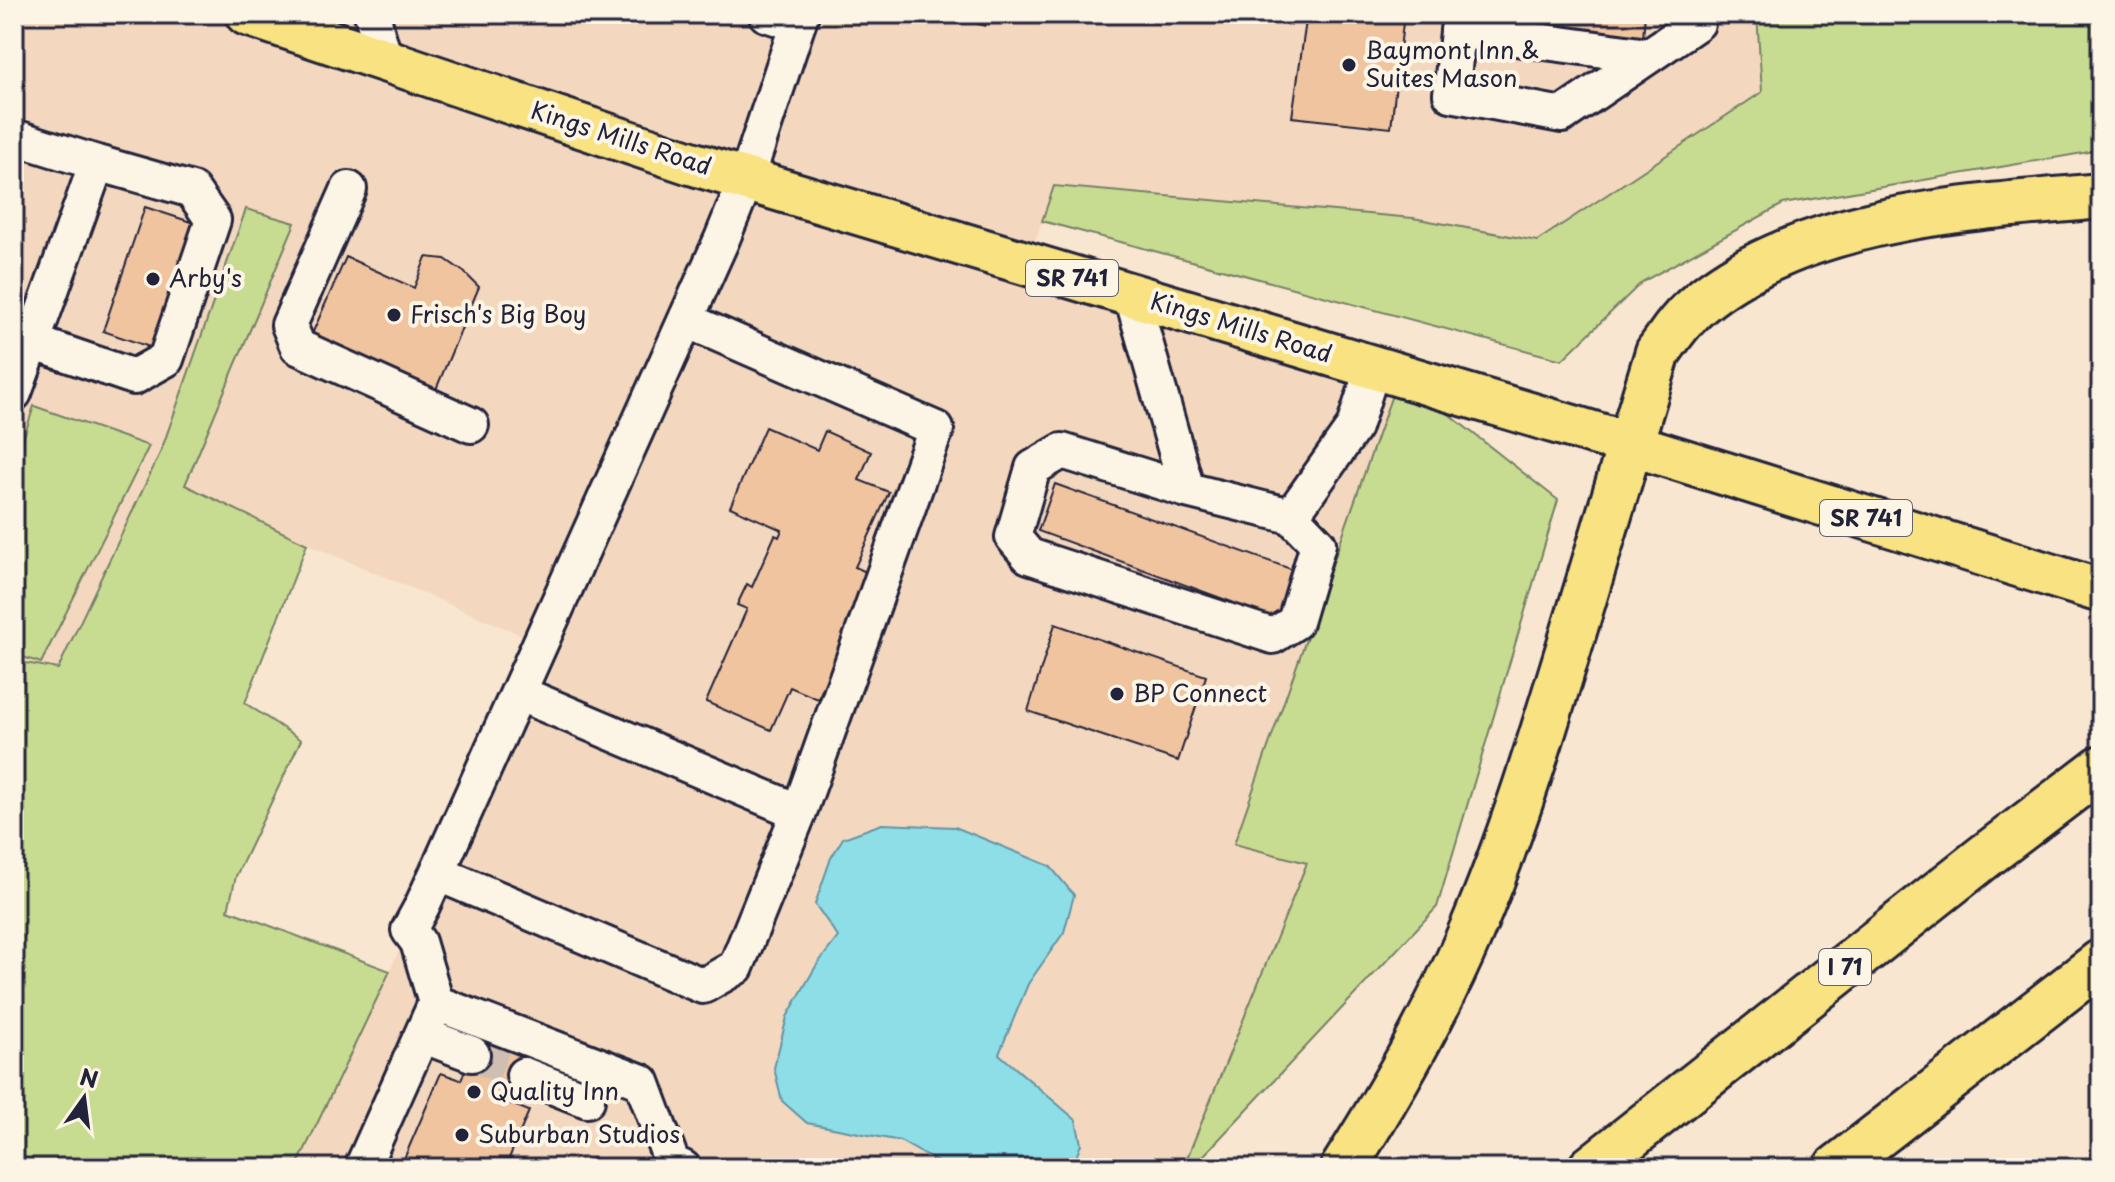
<svg xmlns="http://www.w3.org/2000/svg" width="2115" height="1182" font-family="'Playpen Sans',sans-serif">
<style>
.built{fill:#f3d8bf}
.green{fill:#c8dc91;stroke:#757f66;stroke-width:2}
.water{fill:#8edee8;stroke:#6393a3;stroke-width:2}
.building{fill:#f1c4a0;stroke:#22223b;stroke-width:2}
.lines{fill:none;stroke-linecap:round;stroke-linejoin:round}
.minor-tunnel{stroke:#cebfb2;stroke-width:34;stroke-dasharray:34 17;stroke-linecap:butt}
.minor-casing{stroke:#22223b;stroke-width:40}
.major-casing{stroke:#22223b;stroke-width:48}
.highway-casing{stroke:#22223b;stroke-width:50}
.minor{stroke:#fcf5e5;stroke-width:34}
.major{stroke:#f8e281;stroke-width:42}
.highway{stroke:#f8e281;stroke-width:44}
.poi-dot{fill:#22223b;stroke:#fcf5e5;stroke-width:3}
.labels{text-anchor:middle;stroke-width:8;stroke-linejoin:round;paint-order:stroke}
.shield{fill:#fcf5e5;stroke:#63616e;stroke-width:2}
.shield-label{font-size:22px;font-weight:bold;fill:#22223b}
.poi-label{font-size:24px;fill:#22223b;stroke:#fcf5e5;text-anchor:start}
.street-label{font-size:24px;fill:#22223b;stroke:#fcf5e5}
</style>
<rect width="100%" height="100%" fill="#f9e6d0"/>
<filter id="ink" filterUnits="userSpaceOnUse"><feTurbulence type="fractalNoise" baseFrequency=".0125" numOctaves="2"/><feDisplacementMap in="SourceGraphic" scale="16" xChannelSelector="R" yChannelSelector="G"/><feConvolveMatrix kernelMatrix="1 2 1 2 8 2 1 2 1" color-interpolation-filters="sRGB"/></filter>
<g filter="url(#ink)">
<!-- built -->
<path class="built" d="M14,14H1757L1763,92L1537,241L1413,218L1054,186L1027,264L1399,375L1234,843L1308,863L1183,1168H296L409,930L540,643L307,544L185,485L295,224L161,452L57,669L14,661Z"/>
<!-- green -->
<path class="green" d="M1757,14H2101V150L1783,204L1642,282L1562,360L1042,221L1054,186L1413,218L1537,241L1762,92Z
M246,209L295,223L185,485L307,544L245,703L301,740L236,876L228,910L390,971L296,1168H14V661L58,669L161,451Z
M1399,375L1558,500L1437,907L1192,1168H1183L1307,863L1234,844Z
M34,406L149,446L41,663L14,654V467Z"/>
<!-- water -->
<path class="water" d="M882,824L955,827L1050,866L1074,895L1064,932L1028,984L999,1054L1076,1120L1081,1144L1072,1168H937V1162L900,1141L807,1123L782,1101L774,1068L787,1017L816,966L838,937L815,904L831,858L843,838Z"/>
<!-- building -->
<path class="building" d="M948,14H989L985,26Z
M1307,14H1404L1391,128L1292,117Z
M1485,14H1645L1643,38L1484,21Z
M145,207L203,226L161,351L103,331Z
M346,257L414,288L426,257L445,259L464,272L479,287L432,399L308,343Z
M765,427L817,450L825,431L871,452L859,480L889,492L855,567L873,575L818,699L790,687L771,730L706,702L747,609L737,605L747,584L752,587L775,535L779,537L782,530L730,507Z
M1055,484L1299,572L1281,620L1038,531Z
M1055,624L1206,676L1178,761L1028,711Z
M479,1038L531,1059L511,1104L529,1111L505,1168H400L441,1073L461,1080Z"/>
<g class="lines">
<!-- minor-tunnel -->
<path class="minor-tunnel" d="M472,1054L524,1075"/>
<defs>
<path id="minor" d="M372,14L385,61
M766,14L797,24
M1460,14L1451,94L1562,115L1697,23L1696,14
M1458,30L1648,56
M14,137L97,163L192,190L213,220L166,359L134,377L32,342
M349,189L289,325L298,347L471,425
M1132,296L1187,490L1062,451L1033,468L1013,537L1029,556L1273,636L1295,622L1318,544L1291,516L1187,490
M14,393L97,163
M1291,516L1354,427L1373,367
M518,693L799,812
M437,873L703,986L736,967L799,812L936,429L686,320
M436,1003L642,1082L672,1163L683,1168
M422,1035L472,1054
M524,1075L587,1100
M362,1168L436,1003L418,942L409,930L422,906L437,873L722,239L746,180L801,14"/>
<path id="major" d="M247,14L694,164L1630,444L2101,591"/>
<path id="highway" d="M1343,1168C1391,1093 1435,1016 1470,934C1512,836 1543,733 1574,631C1602,538 1630,445 1658,352C1668,339 1676,325 1688,314C1706,295 1730,280 1752,268C1859,212 1983,207 2101,196
M1591,1168L1984,857L2101,768
M1836,1168L2101,962"/>
</defs>
<!-- minor casing -->
<use href="#minor" class="minor-casing"/>
<!-- major casing -->
<use href="#major" class="major-casing"/>
<!-- highway casing -->
<use href="#highway" class="highway-casing"/>
<!-- minor -->
<use href="#minor" class="minor"/>
<!-- major -->
<use href="#major" class="major"/>
<!-- highway -->
<use href="#highway" class="highway"/>
</g>
</g>
<!-- markers -->
<g class="poi-dot">
<circle cx="1349" cy="65" r="8"/>
<circle cx="153" cy="279" r="8"/>
<circle cx="394" cy="315" r="8"/>
<circle cx="1117" cy="694" r="8"/>
<circle cx="474" cy="1092" r="8"/>
<circle cx="462" cy="1135" r="8"/>
</g>
<g class="labels">
<!-- shield labels -->
<g class="shield">
<rect x="1026" y="260" width="92" height="36" rx="6"/>
<rect x="1820" y="500" width="92" height="36" rx="6"/>
<rect x="1819" y="949" width="52" height="36" rx="6"/>
</g>
<g class="shield-label">
<text x="1072" y="286">SR 741</text>
<text x="1866" y="526">SR 741</text>
<text x="1845" y="975">I 71</text>
</g>
<!-- poi labels -->
<g class="poi-label">
<text x="1365" y="59">Baymont Inn &amp;<tspan x="1365" dy="28">Suites Mason</tspan></text>
<text x="169" y="287">Arby's</text>
<text x="410" y="323">Frisch's Big Boy</text>
<text x="1133" y="702">BP Connect</text>
<text x="490" y="1100">Quality Inn</text>
<text x="478" y="1143">Suburban Studios</text>
</g>
<!-- street labels -->
<g class="street-label">
<text transform="translate(621 139) rotate(18)" y="8">Kings Mills Road</text>
<text transform="translate(1241 328) rotate(17)" y="8">Kings Mills Road</text>
</g>
</g>
<!-- margin -->
<rect width="2115" height="1182" fill="none" stroke="#fcf5e5" stroke-width="48"/>
<rect x="24" y="24" width="2067" height="1134" fill="none" stroke="#22223b" stroke-width="3" filter="url(#ink)"/>
<!-- north arrow -->
<g transform="translate(84 1098) rotate(14)" stroke="#fcf5e5" stroke-width="6" paint-order="stroke">
<path d="M0-6L14 30L0 20L-14 30Z" fill="#22223b"/>
<text y="-12" font-size="22" font-weight="bold" text-anchor="middle" fill="#22223b">N</text>
</g>
</svg>
